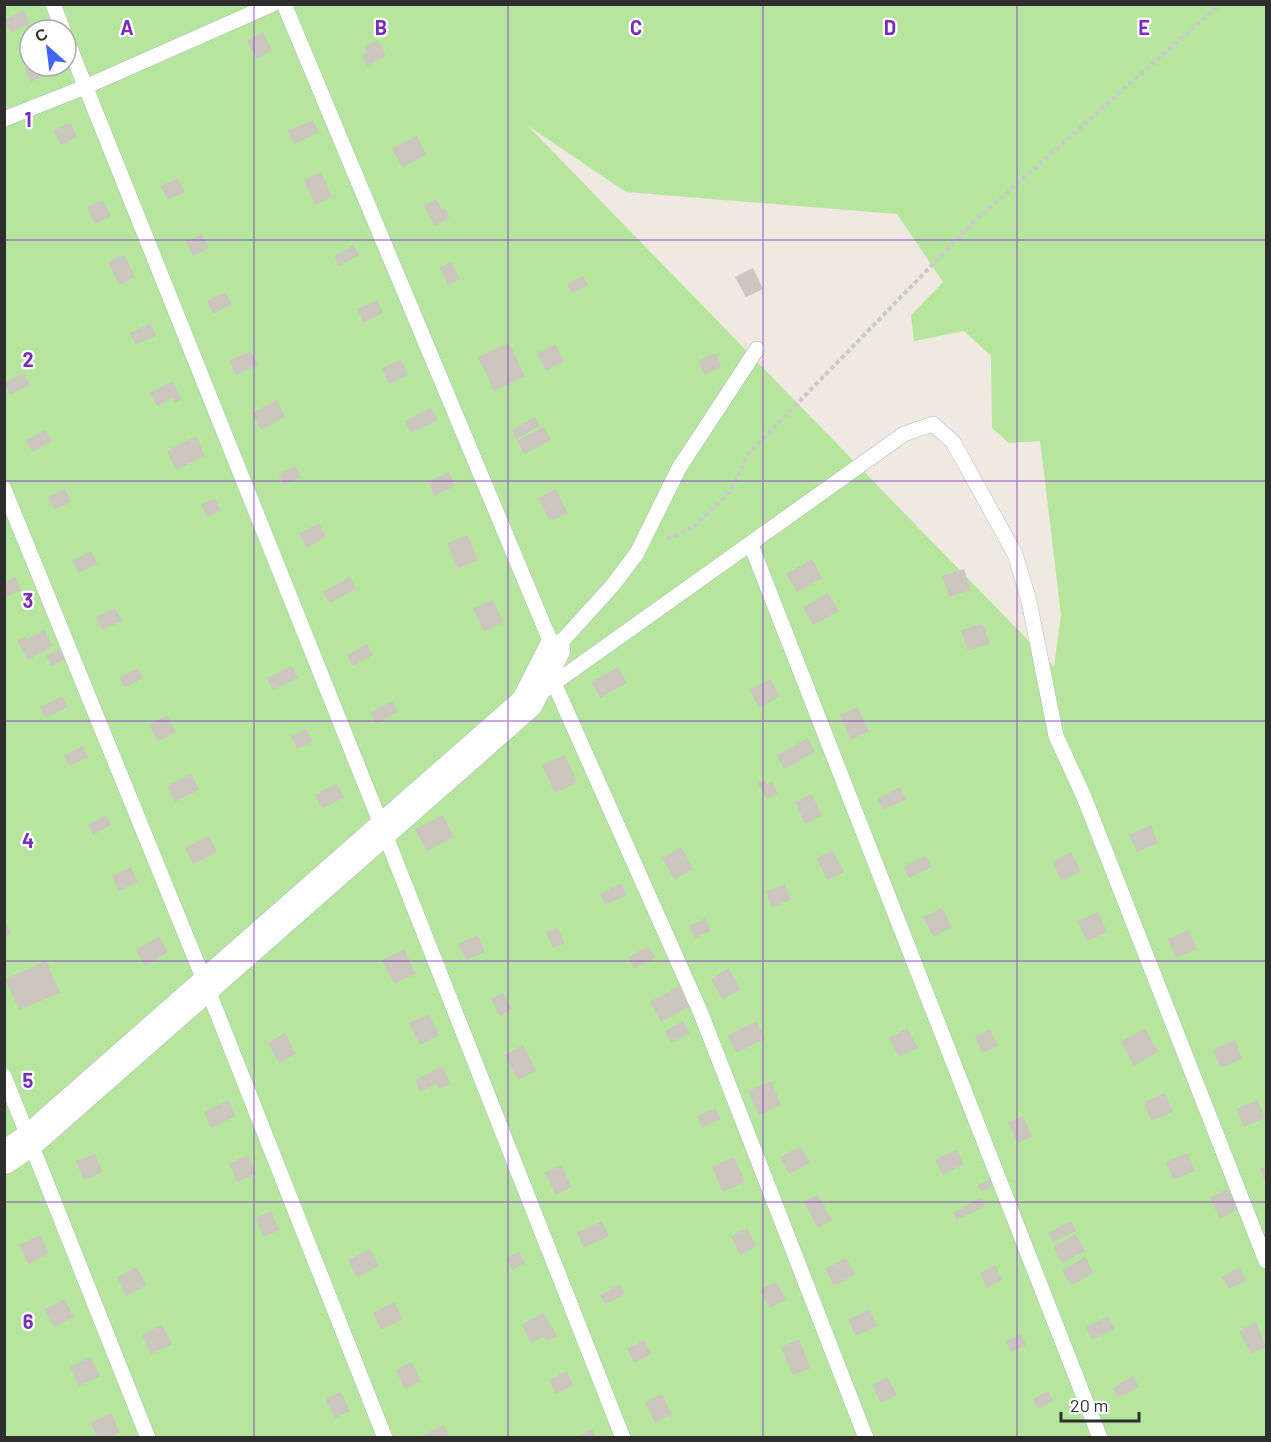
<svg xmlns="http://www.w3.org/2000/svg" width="1271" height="1442" font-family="Barlow,sans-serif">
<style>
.green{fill:#b6e59e;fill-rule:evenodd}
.building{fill:#cbc7bf}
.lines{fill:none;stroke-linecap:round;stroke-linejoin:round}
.lane-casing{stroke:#b4b7c1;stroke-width:16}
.street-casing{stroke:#b4b7c1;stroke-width:33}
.path{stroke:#c9c9c9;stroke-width:4;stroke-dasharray:4.5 3;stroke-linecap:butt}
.lane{stroke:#fff;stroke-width:15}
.street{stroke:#fff;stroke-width:32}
.grid{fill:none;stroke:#7b2cbf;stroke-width:1.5;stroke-opacity:0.55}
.grid-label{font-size:20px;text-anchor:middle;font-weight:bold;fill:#7b2cbf;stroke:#fff;stroke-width:4.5;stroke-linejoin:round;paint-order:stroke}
</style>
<rect width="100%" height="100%" fill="#efe9e1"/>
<!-- green -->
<path class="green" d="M5,5H1266V1437L5,1438ZM30,30H66V66H30ZM528,126L626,192L897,214L943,282L911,315L914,341L964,331L991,356L992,428L1009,443L1040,441L1061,614L1054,667Z"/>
<!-- building -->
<path class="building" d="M24,10L30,23L11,33L4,20Z
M263,32L272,50L257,59L247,41Z
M378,40L386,56L367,66L362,55L367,53L364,47Z
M32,66H48L51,72L31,82L25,69Z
M313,120L319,133L294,144L288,131Z
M70,122L77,137L61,145L53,131Z
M417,136L426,155L402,167L392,148Z
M321,172L332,197L315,205L304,180Z
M178,178L185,192L168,200L161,186Z
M436,199L442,210L446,208L449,218L435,226L424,206Z
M103,200L111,217L94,224L87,207Z
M202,234L209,248L193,256L186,242Z
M354,245L359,255L339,266L334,256Z
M124,255L135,277L119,285L108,262Z
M451,262L460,279L448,285L440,268Z
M753,268L763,289L746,297L735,277Z
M583,276L588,285L572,294L567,284Z
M226,292L232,304L213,314L207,301Z
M377,300L383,313L364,323L357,309Z
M150,323L156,336L136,345L130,333Z
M509,343L525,376L494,391L478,357Z
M556,344L564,361L546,371L537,354Z
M251,351L258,365L236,375L229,361Z
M715,353L721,367L704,375L698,361Z
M401,359L408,375L389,384L382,368Z
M24,373L30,385L10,395L4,383Z
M172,381L182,399L175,403L172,398L157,406L150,393Z
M277,400L285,417L261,430L252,413Z
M431,407L438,420L411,433L405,421Z
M535,417L540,426L516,439L512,430Z
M544,426L551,440L524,454L517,441Z
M46,430L52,441L32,452L26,440Z
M196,436L205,455L176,470L167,451Z
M295,466L301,477L284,485L279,474Z
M449,472L455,486L435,496L428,482Z
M65,489L71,502L54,510L48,497Z
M556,489L568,513L550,521L538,498Z
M214,498L221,510L207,518L201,505Z
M319,523L326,537L306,548L299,533Z
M468,535L478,560L457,569L447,543Z
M91,551L98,564L78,573L72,561Z
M812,559L822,578L797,592L786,574Z
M964,569L971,590L949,597L942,576Z
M15,577L21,590L4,598V582Z
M350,577L356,589L330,603L323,592Z
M828,593L839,611L813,625L803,607Z
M493,599L503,622L484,632L473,609Z
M115,608L122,621L102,630L96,617Z
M983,623L990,644L968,651L961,630Z
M44,630L53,646L28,660L17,641L26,636L28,639Z
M367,644L373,655L353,666L347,655Z
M64,647L69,657L52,666L46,656Z
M292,666L298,678L273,690L267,678Z
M618,667L627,683L600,698L591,682Z
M138,668L143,678L125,688L119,677Z
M770,679L780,696L759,708L749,690Z
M62,696L68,707L46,718L40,707Z
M392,701L398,712L376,724L370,713Z
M858,707L869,731L851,740L840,715Z
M167,715L176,732L158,741L149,725Z
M306,729L313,741L298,749L291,737Z
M808,738L815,752L784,769L777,755Z
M83,746L88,757L70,766L64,756Z
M565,755L577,782L555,793L542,765Z
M191,774L199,790L175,802L167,786Z
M765,780L767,784L772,782L778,794L767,799L758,783Z
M337,783L344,797L322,809L315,795Z
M900,787L906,799L883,810L877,799Z
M812,794L822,816L805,824L795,802Z
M106,815L111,825L93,835L88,825Z
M443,815L454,837L427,851L415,829Z
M1151,825L1158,843L1137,852L1129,835Z
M209,836L217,852L193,864L185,848Z
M681,847L693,869L674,879L662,858Z
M833,850L844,872L827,880L817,858Z
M1071,852L1081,871L1062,881L1052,862Z
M926,855L932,867L909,878L903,867Z
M131,867L138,882L119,891L112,876Z
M621,883L627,895L606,905L600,894Z
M785,884L791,900L772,907L766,891Z
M942,908L952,927L933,937L923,917Z
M1098,912L1107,932L1087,942L1077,922Z
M705,918L711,931L695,938L689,926Z
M4,919L11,934L4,937Z
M557,927L565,943L553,948L546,932Z
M1189,930L1197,949L1176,958L1168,939Z
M478,935L485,952L466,960L458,944Z
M159,936L168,952L145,966L136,950Z
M649,946L655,958L634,968L628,957Z
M404,949L416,974L394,984L382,960Z
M46,961L60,993L19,1010L5,979Z
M729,968L741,989L722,999L711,979Z
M679,986L690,1006L661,1022L650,1002Z
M503,993L512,1009L500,1016L491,999Z
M429,1014L439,1035L420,1045L409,1023Z
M683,1021L690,1033L671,1043L665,1031Z
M756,1021L765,1039L737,1053L728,1036Z
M907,1028L918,1048L899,1057L889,1038Z
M1145,1028L1158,1052L1134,1066L1121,1042Z
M990,1029L998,1046L982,1053L975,1037Z
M285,1033L296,1054L279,1063L268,1043Z
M1235,1040L1242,1059L1221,1068L1213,1050Z
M523,1045L537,1070L518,1080L505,1055Z
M442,1066L451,1084L438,1089L436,1084L420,1092L415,1080Z
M771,1081L781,1105L759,1115L748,1091Z
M1165,1093L1173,1112L1151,1121L1144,1102Z
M228,1100L236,1116L211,1128L204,1112Z
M1257,1100L1265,1118L1244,1127L1236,1109Z
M715,1108L721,1119L702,1128L697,1116Z
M1023,1116L1032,1136L1018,1143L1008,1123Z
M801,1146L810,1163L789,1174L780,1157Z
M956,1149L964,1164L943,1175L935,1160Z
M1187,1153L1195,1171L1173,1180L1166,1162Z
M95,1154L103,1172L84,1180L76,1161Z
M248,1155L256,1174L237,1182L229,1163Z
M734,1157L745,1182L723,1192L712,1167Z
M561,1165L572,1187L556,1195L545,1173Z
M1266,1166V1183L1260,1169Z
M994,1177L997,1184L981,1192L978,1185Z
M1227,1189L1238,1209L1220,1219L1210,1198Z
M818,1195L832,1220L818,1228L804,1202Z
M981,1198L985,1206L957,1220L953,1213Z
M271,1211L279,1230L264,1237L255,1218Z
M602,1221L609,1236L584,1248L577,1233Z
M1071,1221L1076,1231L1053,1242L1048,1233Z
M747,1228L756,1246L740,1255L731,1236Z
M1076,1234L1085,1251L1062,1263L1053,1247Z
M40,1235L49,1254L28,1264L19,1245Z
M370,1249L379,1266L357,1277L348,1260Z
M519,1252L525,1263L512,1270L506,1258Z
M1085,1257L1094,1273L1071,1286L1062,1270Z
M846,1258L855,1274L834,1286L825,1269Z
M995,1265L1002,1280L987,1288L980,1273Z
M137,1267L147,1285L126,1296L117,1277Z
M1240,1267L1246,1281L1229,1289L1222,1277Z
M777,1282L786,1300L770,1308L760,1290Z
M620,1284L625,1294L605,1304L600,1295Z
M65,1299L74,1317L54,1327L44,1309Z
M394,1302L403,1319L381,1330L373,1313Z
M869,1309L878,1326L856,1336L848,1320Z
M544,1313L557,1336L547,1341L544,1337L531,1343L522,1324Z
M1108,1316L1115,1329L1092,1340L1086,1327Z
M1256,1322L1266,1347L1251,1354L1239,1331Z
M162,1324L172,1344L151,1354L142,1335Z
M1021,1334L1026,1345L1011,1352L1006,1341Z
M799,1339L811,1368L793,1375L781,1347Z
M644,1340L652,1354L634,1363L627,1349Z
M91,1357L100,1376L79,1386L70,1367Z
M412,1362L421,1381L405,1389L396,1370Z
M566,1371L574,1385L556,1394L549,1380Z
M1133,1376L1139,1387L1118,1398L1113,1388Z
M888,1377L897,1395L881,1403L872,1385Z
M1048,1391L1053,1401L1038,1409L1033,1399Z
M341,1392L350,1411L335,1418L325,1399Z
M662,1394L672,1414L655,1423L645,1402Z
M111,1413L120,1432L108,1438H98L90,1423Z
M444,1425L450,1438H422L421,1436Z
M592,1429L596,1438H575Z"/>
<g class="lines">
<defs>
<path id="lane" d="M53,4L63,30
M284,4L554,650L613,585L637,553L679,468L757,349
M66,38L383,829L623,1438
M4,119L85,87L273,4
M4,489L206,985L385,1438
M751,545L1100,1438
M554,683L700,1011L866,1438
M539,694L904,434L933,424L953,442L1015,554L1029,601L1056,736L1084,797L1266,1261
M4,1076L148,1438"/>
<path id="street" d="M4,1158L30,1140L527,703L554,650"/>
</defs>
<!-- lane casing -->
<use href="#lane" class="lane-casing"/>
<!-- street casing -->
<use href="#street" class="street-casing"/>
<!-- path -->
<path class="path" d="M667,539L694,527L730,491L749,453L977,219L1220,4"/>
<!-- lane -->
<use href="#lane" class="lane"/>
<!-- street -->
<use href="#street" class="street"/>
</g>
<!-- grid -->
<path class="grid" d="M254,4V1438M508,4V1438M763,4V1438M1017,4V1438M4,240H1266M4,481H1266M4,721H1266M4,961H1266M4,1202H1266"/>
<g class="grid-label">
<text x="127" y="35">A</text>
<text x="381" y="35">B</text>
<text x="636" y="35">C</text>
<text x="890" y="35">D</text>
<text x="1144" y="35">E</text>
<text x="28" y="127">1</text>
<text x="28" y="367">2</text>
<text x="28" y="608">3</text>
<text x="28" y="848">4</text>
<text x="28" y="1088">5</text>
<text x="28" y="1329">6</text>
</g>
<!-- border -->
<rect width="1271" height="1442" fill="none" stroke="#2e2e2e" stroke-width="12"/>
<!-- north arrow -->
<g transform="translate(48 48) rotate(332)"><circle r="28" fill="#ffffff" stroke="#ababab" stroke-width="1.5"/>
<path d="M0-4.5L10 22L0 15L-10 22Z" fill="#4264fb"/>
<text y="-9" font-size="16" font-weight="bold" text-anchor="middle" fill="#2e2e2e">С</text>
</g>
<!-- scale -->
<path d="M1061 1412v9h78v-9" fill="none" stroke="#2e2e2e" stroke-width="3"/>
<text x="1070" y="1412" font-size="18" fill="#2e2e2e" stroke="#ffffff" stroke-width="4.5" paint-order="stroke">20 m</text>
</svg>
